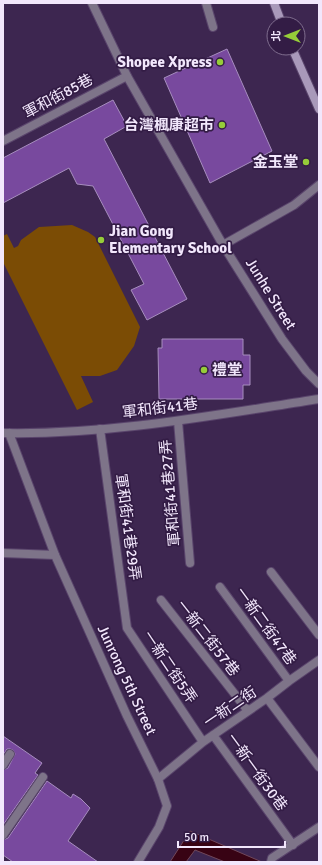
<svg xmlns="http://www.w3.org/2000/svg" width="322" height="865" font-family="Signika,'Noto Sans TC',sans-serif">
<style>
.green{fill:#7b4c05}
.water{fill:#380314;stroke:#70475a}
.building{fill:#78499e;stroke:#a78dbf}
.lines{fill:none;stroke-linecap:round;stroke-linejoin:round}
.service-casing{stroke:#5a456c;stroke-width:10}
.minor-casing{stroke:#5a456c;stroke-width:10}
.secondary-casing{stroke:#5a456c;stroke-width:10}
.service{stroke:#7e7489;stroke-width:8}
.minor{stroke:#7e7489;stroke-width:8}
.secondary{stroke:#a999ba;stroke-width:8}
.poi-dot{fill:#96cc39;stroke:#331c45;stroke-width:1.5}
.labels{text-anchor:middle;stroke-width:3.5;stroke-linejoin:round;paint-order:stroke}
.poi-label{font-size:15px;font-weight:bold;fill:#f2e7fc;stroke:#331c45;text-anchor:end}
.street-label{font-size:15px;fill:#f2e7fc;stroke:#331c45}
</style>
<rect width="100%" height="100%" fill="#3d2650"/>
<!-- green -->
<path class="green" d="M72,225L88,232L95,237L140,327L134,346L117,370L100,376H81L93,402L77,410L3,262V236L7,234L14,248L18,246L21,240L39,227Z"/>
<!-- water -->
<path class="water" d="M190,831L262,862H225L195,850L186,862H170Z"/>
<!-- building -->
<path class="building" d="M227,49L272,151L210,183L164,78Z
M113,100L127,126L104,139L187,299L147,320L131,290L144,284L93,186L77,184L69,168L3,203V158Z
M162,339H243V355H250V385H243V399H159L158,348H162Z
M3,736L42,763L35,773L38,775L3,825V770L8,768L15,754L13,750L10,749H7L3,755Z
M47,781L71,798L73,794L81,799L90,808L68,841L98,862H13L3,855V840L8,838Z"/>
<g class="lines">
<defs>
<path id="service" d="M206,3L213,27
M3,141L127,76
M178,421L190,563
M100,429L127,628L203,742
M9,433L55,555
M271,572L319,635
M220,587L289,681
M161,600L248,711
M267,698L319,767
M213,735L293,845
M3,765L10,754
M158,779L203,742L267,698L289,681L319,660
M3,835L43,777
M271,862L272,858L319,827"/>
<path id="minor" d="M92,3L127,76L223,245L282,339L306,371L319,384
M223,245L294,205L319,185
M3,433C109,435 215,415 319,399
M3,553L55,555L127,716L158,779L167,806L159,827L138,862"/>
<path id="secondary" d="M274,3L282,24
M292,48L319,109"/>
</defs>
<!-- service casing -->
<use href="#service" class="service-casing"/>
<!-- minor casing -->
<use href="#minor" class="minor-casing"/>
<!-- secondary casing -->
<use href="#secondary" class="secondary-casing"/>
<!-- service -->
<use href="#service" class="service"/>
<!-- minor -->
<use href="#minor" class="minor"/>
<!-- secondary -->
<use href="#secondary" class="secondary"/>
</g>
<!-- markers -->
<g class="poi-dot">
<circle cx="220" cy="62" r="4"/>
<circle cx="222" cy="125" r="4"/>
<circle cx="306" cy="162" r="4"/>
<circle cx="101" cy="240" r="4"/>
<circle cx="204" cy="370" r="4"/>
</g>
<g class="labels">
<!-- poi labels -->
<g class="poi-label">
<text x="212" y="67">Shopee Xpress</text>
<text x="214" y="130">台灣楓康超市</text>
<text x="298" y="167">金玉堂</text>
<text x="109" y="236" text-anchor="start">Jian Gong<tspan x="109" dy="17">Elementary School</tspan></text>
<text x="212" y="375" text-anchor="start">禮堂</text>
</g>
<!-- street labels -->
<g class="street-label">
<text transform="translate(58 96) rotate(-28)" y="5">軍和街85巷</text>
<text transform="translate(271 294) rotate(58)" y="5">Junhe Street</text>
<text transform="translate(160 408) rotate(-7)" y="5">軍和街41巷</text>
<text transform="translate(170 493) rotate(-95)" y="5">軍和街41巷27弄</text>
<text transform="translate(128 527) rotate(82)" y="5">軍和街41巷29弄</text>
<text transform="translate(266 626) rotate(54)" y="5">一新二街47巷</text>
<text transform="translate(208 638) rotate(52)" y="5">一新二街57巷</text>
<text transform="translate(170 667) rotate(56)" y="5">一新二街5弄</text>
<text transform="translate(127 680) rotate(65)" y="5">Junrong 5th Street</text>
<text transform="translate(230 707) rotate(-34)" y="5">一新二街</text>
<text transform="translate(257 772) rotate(54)" y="5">一新一街30巷</text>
</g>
</g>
<!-- border -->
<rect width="322" height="865" fill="none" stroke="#f2e7fc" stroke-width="8"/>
<!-- north arrow -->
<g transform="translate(286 36) rotate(270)"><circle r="19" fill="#331c45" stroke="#7f6d8e"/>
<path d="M0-3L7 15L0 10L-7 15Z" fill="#96cc39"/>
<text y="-6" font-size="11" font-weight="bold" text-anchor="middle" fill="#f2e7fc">北</text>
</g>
<!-- scale -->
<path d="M178 841v6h107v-6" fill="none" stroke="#f2e7fc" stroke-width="2"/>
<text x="184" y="841" font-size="12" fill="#f2e7fc" stroke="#331c45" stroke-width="3" paint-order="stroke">50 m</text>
</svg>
